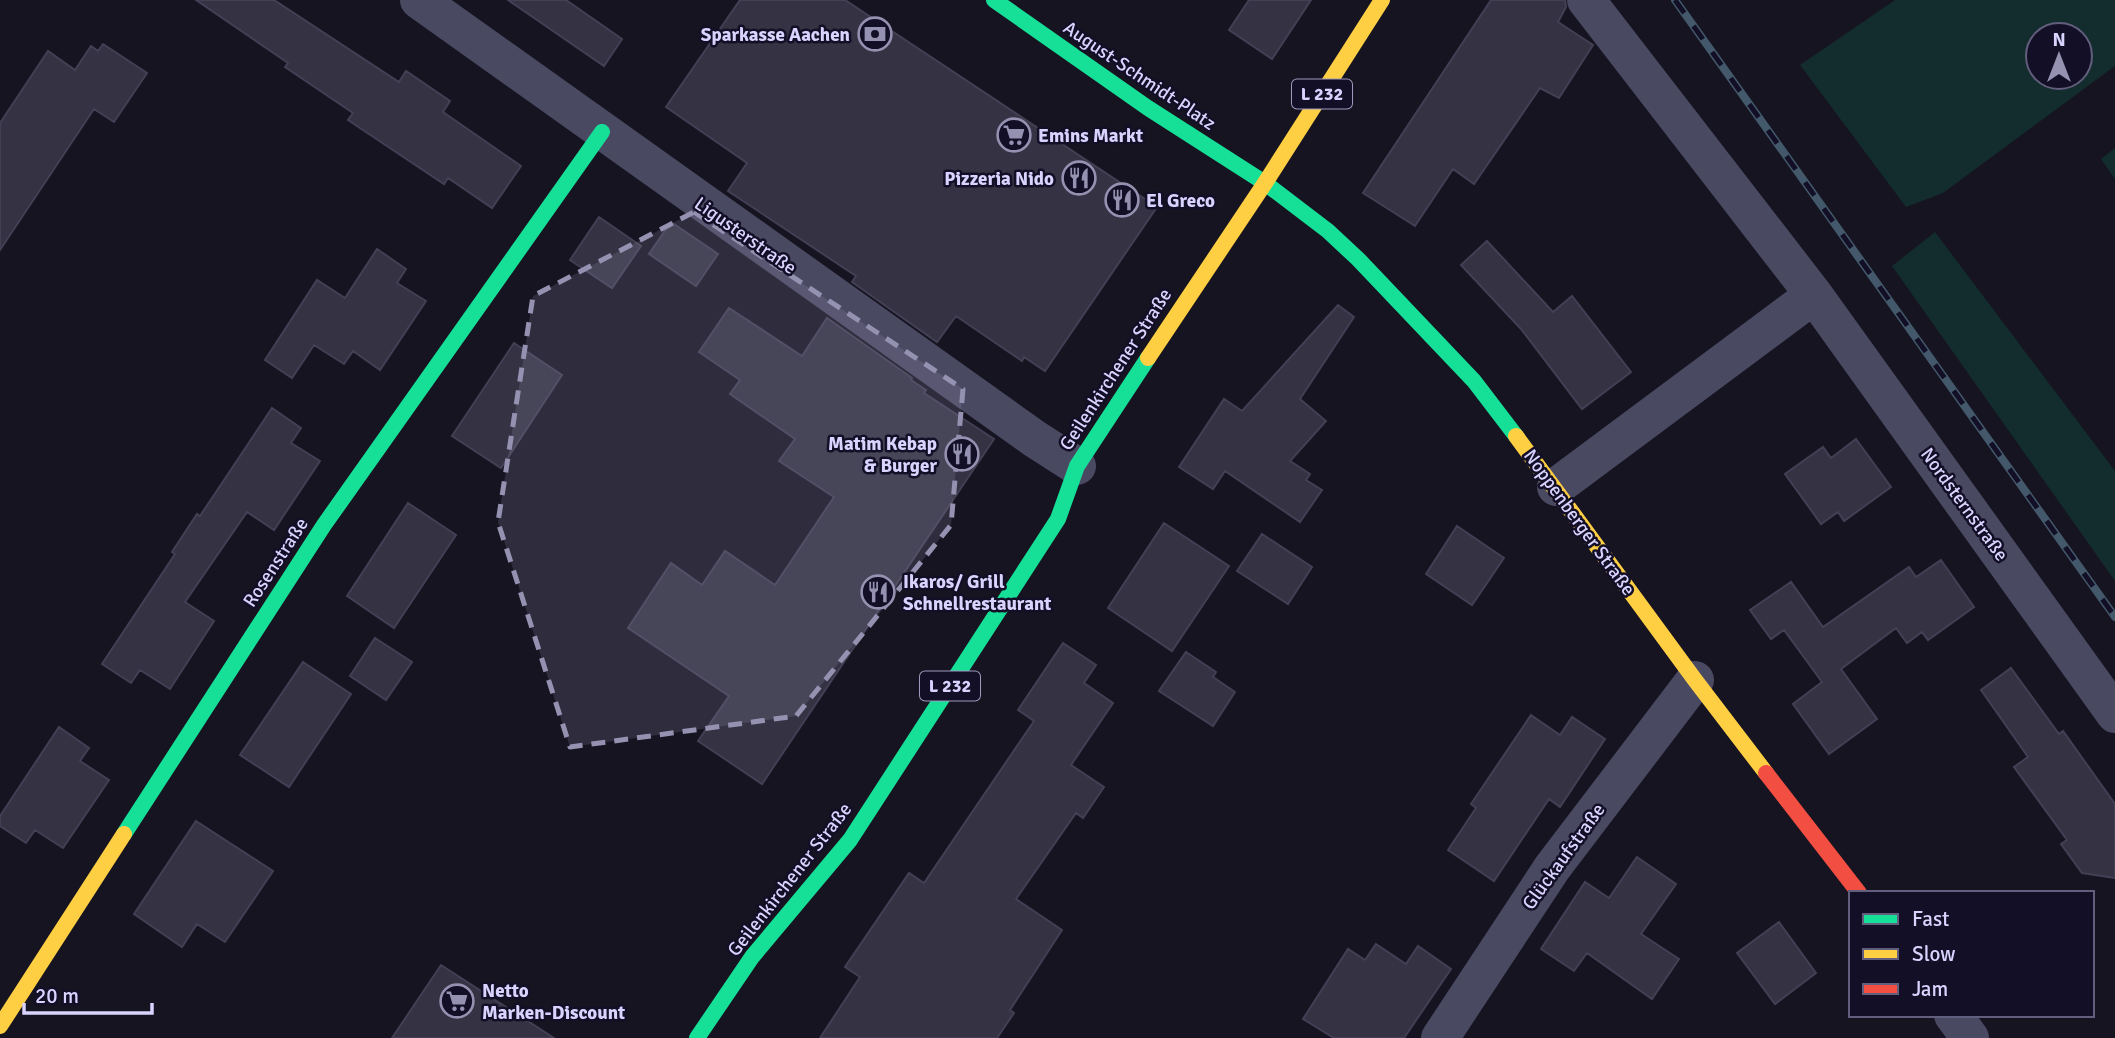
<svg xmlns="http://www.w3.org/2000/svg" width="2115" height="1038" font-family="Signika,sans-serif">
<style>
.grass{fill:#132c2d;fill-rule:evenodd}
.building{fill:#343243;stroke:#433f54;stroke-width:2}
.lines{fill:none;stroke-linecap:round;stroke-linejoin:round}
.street{stroke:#4a4962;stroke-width:38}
.fast{stroke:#16e098;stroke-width:16}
.slow{stroke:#ffcf43;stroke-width:16}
.jam{stroke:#f24e42;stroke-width:16}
.rail-casing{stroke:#43596b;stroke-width:8}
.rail{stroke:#130f26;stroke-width:5;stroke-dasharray:16;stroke-linecap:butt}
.marked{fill:#9591b1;fill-opacity:0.2;stroke:#9591b1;stroke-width:5;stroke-dasharray:14 9;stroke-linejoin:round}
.labels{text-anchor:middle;stroke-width:5;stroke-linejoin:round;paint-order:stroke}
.shield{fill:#130f26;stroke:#9e99be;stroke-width:2}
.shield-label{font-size:18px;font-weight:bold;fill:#d9d4ff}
.poi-label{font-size:19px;font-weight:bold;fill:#d9d4ff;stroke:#130f26;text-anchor:start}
.street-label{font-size:19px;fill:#d9d4ff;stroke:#130f26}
</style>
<rect width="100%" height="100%" fill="#161421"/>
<!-- grass -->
<path class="grass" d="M1895,0H2115V66L1943,193L1906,207L1800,65ZM2038,35H2080V77H2038Z
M2115,148V179L2101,159Z
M1935,232L2115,471V581L1892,266Z"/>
<!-- building -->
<path class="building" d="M196,0H274L399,82L406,71L450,101L443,112L521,166L492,208L448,178L444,184L348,120L353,113L285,67L288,63Z
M508,0H566L622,39L604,66Z
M740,0H845L1157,207L1045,371L1024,357L1022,361L956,316L937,342L852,282L856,276L728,191L747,163L666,107Z
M1249,0H1311L1272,59L1229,30Z
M1491,0H1565L1566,7L1558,22L1593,45L1559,98L1540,88L1474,184L1453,169L1415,226L1363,193Z
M103,44L147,73L114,122L94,109L0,250V123L48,51L75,70L91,46L98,51Z
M599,217L641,246L612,288L570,260Z
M671,222L718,254L696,286L649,254Z
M1487,241L1553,312L1572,296L1631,372L1582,409L1521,329L1461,265Z
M377,249L406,269L397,283L426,301L380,370L353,351L344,364L314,345L292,378L265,360L317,280L345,298Z
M1338,305L1354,317L1300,399L1326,421L1290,461L1310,474L1306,480L1322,490L1300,522L1225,471L1213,489L1179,467L1224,399L1242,411Z
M729,308L802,356L827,318L912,378L911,380L926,390L924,393L994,439L762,784L698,741L729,696L628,628L671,563L702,585L725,551L775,585L834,497L779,461L795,439L730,394L740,380L699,352Z
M514,343L562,375L501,468L452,436Z
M272,408L301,428L291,443L320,461L274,530L247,512L185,602L214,621L170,689L140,670L131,683L102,664L175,554L172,552L197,514L200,516Z
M1856,439L1891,487L1844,521L1838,512L1821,524L1785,474L1823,447L1831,458Z
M408,503L456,535L394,628L347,596Z
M1164,523L1229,566L1172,651L1108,608Z
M1457,526L1504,558L1472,605L1426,574Z
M1262,534L1312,567L1288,604L1237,571Z
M1941,560L1974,607L1928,640L1922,632L1907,643L1896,628L1841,669L1877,719L1829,754L1793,704L1822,682L1784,630L1771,639L1750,610L1791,582L1823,627L1909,567L1916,577Z
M375,638L412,662L386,700L350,676Z
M1063,643L1096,665L1084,683L1113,703L1071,765L1104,787L1083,818L1076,813L1016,899L1062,930L1010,1010L1014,1013L997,1038H820L860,977L845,967L909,873L924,883L1034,721L1018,710Z
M1186,652L1216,672L1213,677L1235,692L1213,726L1159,691Z
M303,662L351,694L289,787L240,755Z
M2011,668L2059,734L2063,731L2115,804V878L2082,873L2061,844L2067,840L2014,767L2028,757L1981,690Z
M1531,715L1560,735L1572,717L1605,739L1560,807L1549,799L1494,881L1448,850L1476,808L1471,804Z
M59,727L89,748L80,761L109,780L63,848L35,830L26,843L0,826V816Z
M196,821L273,871L225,942L197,924L182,947L134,914Z
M1637,857L1676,884L1641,934L1679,959L1652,999L1587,953L1574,971L1541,949L1585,882L1609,898Z
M1779,922L1816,973L1775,1004L1737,953Z
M1376,944L1406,964L1418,946L1451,969L1404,1038H1334L1303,1019L1348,949L1365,960Z
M441,965L554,1038H392Z"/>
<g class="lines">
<!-- street -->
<path class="street" d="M419,0L1035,439L1077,466
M1586,0L1814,295L2115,714
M1556,487L1814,295
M1953,1015L1970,1038
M1440,1038L1552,868L1695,680"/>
<!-- fast -->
<path class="fast" d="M994,0L1148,108L1265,183L1328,231L1358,259L1474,381L1516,436
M124,834L324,525L602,132
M697,1038L752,957L850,840L1058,519L1077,466L1148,358"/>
<!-- slow -->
<path class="slow" d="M1148,358L1265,183L1382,0
M1516,436L1695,680L1766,773
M0,1026L124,834"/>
<!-- jam -->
<path class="jam" d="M1766,773L1859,893"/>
<defs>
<path id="rail" d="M1675,0L2115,617"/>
</defs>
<!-- rail casing -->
<use href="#rail" class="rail-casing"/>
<!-- rail -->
<use href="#rail" class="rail"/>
</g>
<!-- marked area -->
<path class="marked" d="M694,212L963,389L951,525L796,716L570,747L498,522L533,296Z"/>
<!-- icons -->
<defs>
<symbol id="bank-ring" viewBox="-11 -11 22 22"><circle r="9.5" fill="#130f26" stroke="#9591b1" stroke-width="1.5"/><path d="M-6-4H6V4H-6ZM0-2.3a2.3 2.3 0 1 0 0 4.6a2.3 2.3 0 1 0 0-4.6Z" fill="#9591b1"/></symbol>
<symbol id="supermarket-ring" viewBox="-11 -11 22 22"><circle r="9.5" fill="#130f26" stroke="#9591b1" stroke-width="1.5"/><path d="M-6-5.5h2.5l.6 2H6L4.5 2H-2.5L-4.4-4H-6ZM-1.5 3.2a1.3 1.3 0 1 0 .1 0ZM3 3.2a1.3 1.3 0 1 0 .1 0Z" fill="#9591b1"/></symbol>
<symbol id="restaurant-ring" viewBox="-11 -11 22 22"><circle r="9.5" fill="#130f26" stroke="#9591b1" stroke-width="1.5"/><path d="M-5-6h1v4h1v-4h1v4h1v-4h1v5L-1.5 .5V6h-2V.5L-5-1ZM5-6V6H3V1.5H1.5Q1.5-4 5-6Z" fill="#9591b1"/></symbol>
</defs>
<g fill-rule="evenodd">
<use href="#bank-ring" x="856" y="15" width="38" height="38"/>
<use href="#supermarket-ring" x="995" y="116" width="38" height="38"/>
<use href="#restaurant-ring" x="1060" y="159" width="38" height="38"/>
<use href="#restaurant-ring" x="1103" y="181" width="38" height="38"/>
<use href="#restaurant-ring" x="943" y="435" width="38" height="38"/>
<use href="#restaurant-ring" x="859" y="573" width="38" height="38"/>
<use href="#supermarket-ring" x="438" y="982" width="38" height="38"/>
</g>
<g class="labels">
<!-- shield labels -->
<g class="shield">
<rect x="1292" y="79.5" width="60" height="29" rx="5"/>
<rect x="920" y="671.5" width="60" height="29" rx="5"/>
</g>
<g class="shield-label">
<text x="1322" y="100">L 232</text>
<text x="950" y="692">L 232</text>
</g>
<!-- poi labels -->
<g class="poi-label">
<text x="850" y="41" text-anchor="end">Sparkasse Aachen</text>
<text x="1038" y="142">Emins Markt</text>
<text x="1054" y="185" text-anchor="end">Pizzeria Nido</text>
<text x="1146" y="207">El Greco</text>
<text x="937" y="450" text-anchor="end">Matim Kebap<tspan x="937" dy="22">&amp; Burger</tspan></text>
<text x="903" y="588">Ikaros/ Grill<tspan x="903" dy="22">Schnellrestaurant</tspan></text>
<text x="482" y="997">Netto<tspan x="482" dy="22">Marken-Discount</tspan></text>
</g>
<!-- street labels -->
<g class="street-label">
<text transform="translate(1140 75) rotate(34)" y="7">August-Schmidt-Platz</text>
<text transform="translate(746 235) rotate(35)" y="7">Ligusterstraße</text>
<text transform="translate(1115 369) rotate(-57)" y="7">Geilenkirchener Straße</text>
<text transform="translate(1965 504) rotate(54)" y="7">Nordsternstraße</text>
<text transform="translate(1580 522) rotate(54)" y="7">Noppenberger Straße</text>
<text transform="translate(275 562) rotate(-57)" y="7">Rosenstraße</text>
<text transform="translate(1563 856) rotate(-54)" y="7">Glückaufstraße</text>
<text transform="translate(789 879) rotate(-52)" y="7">Geilenkirchener Straße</text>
</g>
</g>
<!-- legend -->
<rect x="1849" y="891" width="245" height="126" fill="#130f26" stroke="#625e7d" stroke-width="2"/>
<rect x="1863" y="914" width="35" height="10" fill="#16e098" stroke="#625e7d" stroke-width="2"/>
<text x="1912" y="926" font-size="21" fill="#d9d4ff">Fast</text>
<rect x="1863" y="949" width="35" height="10" fill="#ffcf43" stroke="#625e7d" stroke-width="2"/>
<text x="1912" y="961" font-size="21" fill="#d9d4ff">Slow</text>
<rect x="1863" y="984" width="35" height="10" fill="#f24e42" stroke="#625e7d" stroke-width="2"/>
<text x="1912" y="996" font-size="21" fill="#d9d4ff">Jam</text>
<!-- north arrow -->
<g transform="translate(2059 56)"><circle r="33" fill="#130f26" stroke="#625e7d" stroke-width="2"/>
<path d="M0-5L12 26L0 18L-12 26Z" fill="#9591b1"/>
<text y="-10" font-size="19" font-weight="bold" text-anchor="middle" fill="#d9d4ff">N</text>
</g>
<!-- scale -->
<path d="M24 1003v10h128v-10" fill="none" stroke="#d9d4ff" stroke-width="3.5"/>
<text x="35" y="1003" font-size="21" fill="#d9d4ff" stroke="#130f26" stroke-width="5" paint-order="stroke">20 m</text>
</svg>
